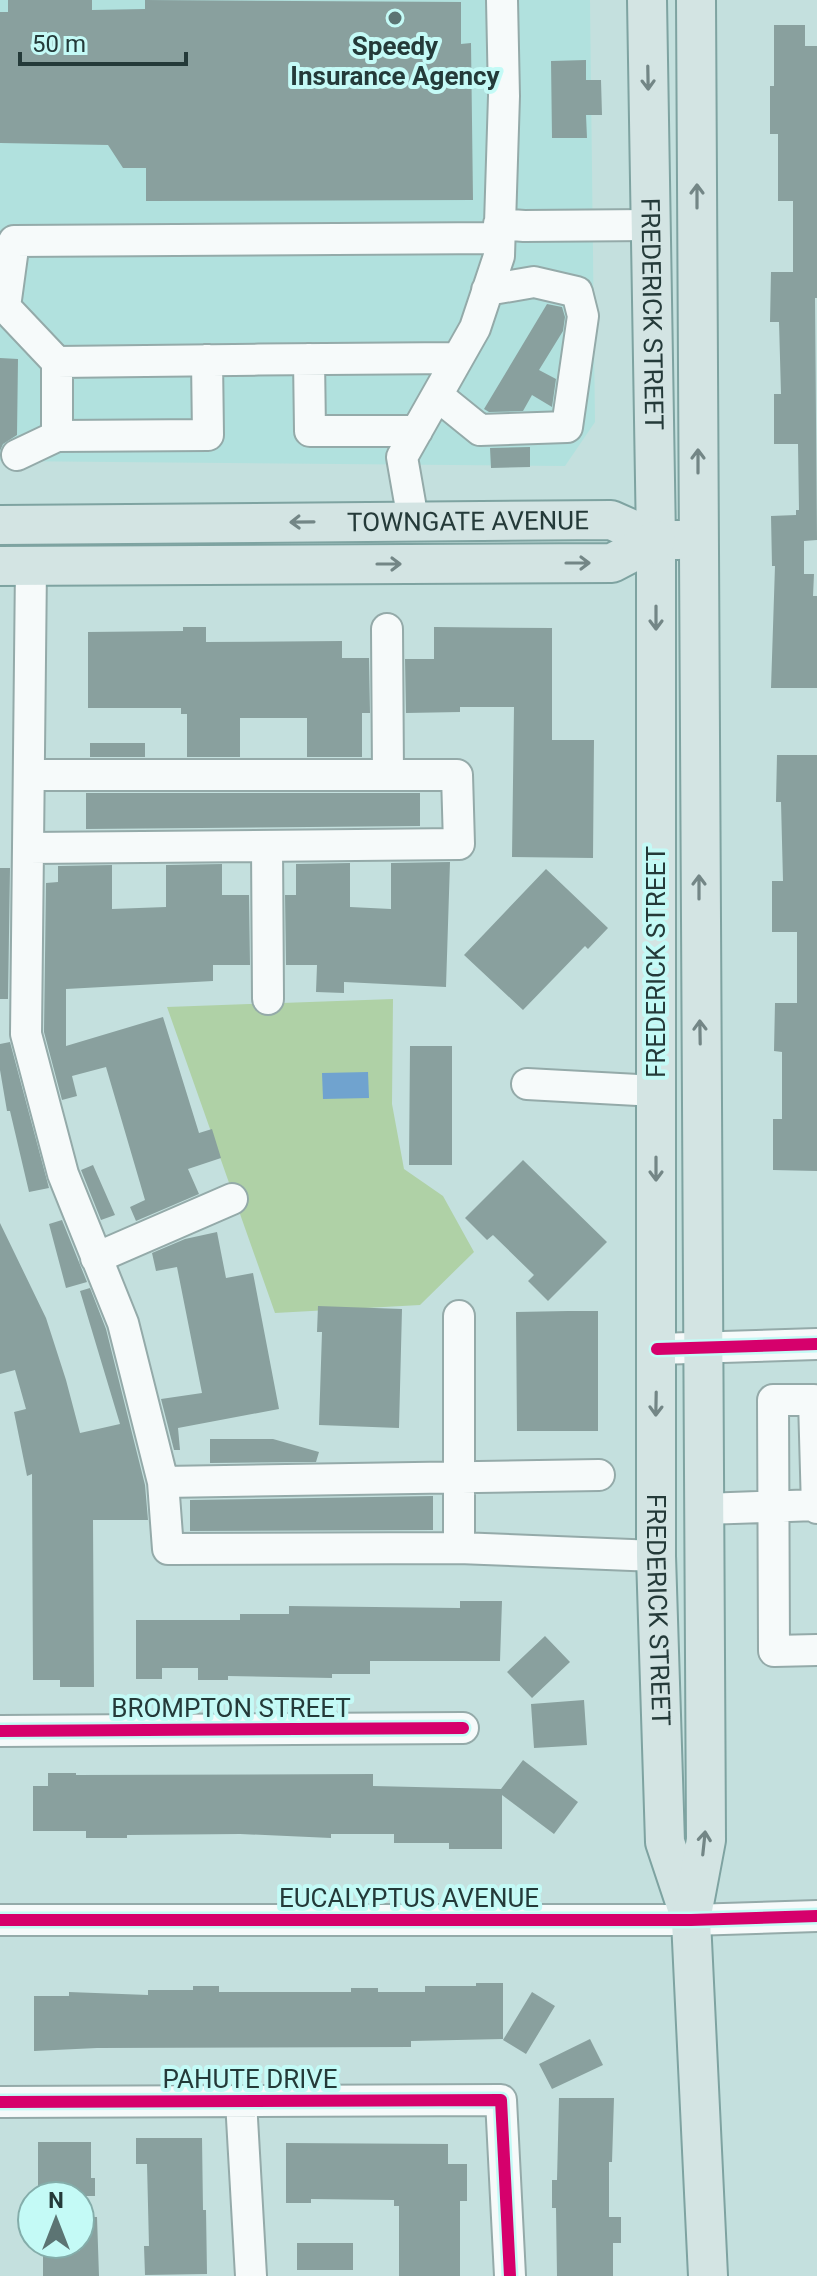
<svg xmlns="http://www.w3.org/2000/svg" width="817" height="2276" font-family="Roboto,sans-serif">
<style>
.built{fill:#b1e1de}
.green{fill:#afd1a6}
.water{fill:#70a3cf}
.building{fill:#89a09e}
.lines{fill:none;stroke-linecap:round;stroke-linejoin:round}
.minor-casing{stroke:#94aaa9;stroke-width:34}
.major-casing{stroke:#7ea3a1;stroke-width:42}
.minor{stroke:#f6fafa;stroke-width:30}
.major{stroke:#d3e4e3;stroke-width:38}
.cycleway-casing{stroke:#c4faf6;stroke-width:17}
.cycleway{stroke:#d6006c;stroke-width:12}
.oneway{stroke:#738686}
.poi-dot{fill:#5c7473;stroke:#c4faf6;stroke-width:3}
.labels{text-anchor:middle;stroke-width:8;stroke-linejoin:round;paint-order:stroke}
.poi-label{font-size:26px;font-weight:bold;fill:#243a39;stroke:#c4faf6}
.street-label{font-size:26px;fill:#243a39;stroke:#c4faf6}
</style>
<rect width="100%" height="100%" fill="#c4e0de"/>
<!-- built -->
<path class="built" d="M0,0H590L595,422L565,466L0,461Z"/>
<!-- green -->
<path class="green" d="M393,999L392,1104L404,1169L443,1196L474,1252L420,1305L275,1313L167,1007Z"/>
<!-- water -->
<path class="water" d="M368,1072L369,1098L323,1099L322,1073Z"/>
<!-- building -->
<path class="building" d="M8,0H92V10L145,9V0L461,2V44L471,43L473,200L146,201V168H123L108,145L0,143V12H8Z
M774,25H805V46H817V298H815L817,540L804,541V574H814L813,596H817V688H771L775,566H772L771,516L796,515V510H799L798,444H774V394H781L779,322H770L771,272H793V201H778V134H770V86H774Z
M586,60V80H601L602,115H586L587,138H552L551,61Z
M547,304L562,307L565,317L563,331L539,370L556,379L552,407L532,395L523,411L489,412L484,409Z
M0,358L18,359L17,435L3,444L0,451Z
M530,447V467L491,468L490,448Z
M183,627H206V642L342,641V658H369L370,713H362V757H307V718H240V757H187V714H181V708H88V632L183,631Z
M434,627L552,628V740H594L593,858L512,857L514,707H460V712L406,713L405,659H434Z
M90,743H145V757H90Z
M777,755H817V1171L773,1170V1119H782V1052L774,1051L775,1003H797V932H772V881H783L781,802H776Z
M86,793H420V826L86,829Z
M450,862L446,987L344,982V993L316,992L317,965H286L285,895H296V864L350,863V907L391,909V863Z
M222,864V895H249L250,965H213V981L66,989V1046L163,1017L199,1133L212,1129L221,1158L188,1169L199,1194L136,1221L130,1207L145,1200L106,1067L72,1076L77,1096L62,1100L44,1032L46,883L58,882V866L112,865V909L166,907V865Z
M0,868H10L8,999H0Z
M546,869L608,928L588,949L585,946L523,1010L464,955Z
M10,1042L49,1188L29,1192L10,1111H7L0,1070V1044Z
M410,1046H452V1165H409Z
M523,1160L607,1242L548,1301L528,1281L534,1275L493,1235L487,1240L465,1218Z
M93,1165L115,1215L101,1220L81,1170Z
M62,1220L87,1282L66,1288L49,1224Z
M0,1223L46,1318L66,1380L80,1433L120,1424L80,1291L90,1288L106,1329L145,1485L148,1520H93L94,1687H60V1680H33L32,1474L27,1476L14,1412L26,1409L15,1370L0,1374Z
M217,1232L226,1278L253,1273L279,1409L178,1428L180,1450H174L161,1399L202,1393L177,1267L156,1271L152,1253L185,1239Z
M318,1306L402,1309L399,1428L319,1425L322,1332H317Z
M568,1311H598V1431H517L516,1312Z
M210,1439H273L319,1452L316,1462L210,1463Z
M433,1496V1530L190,1531V1500Z
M460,1601H502L500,1661H370V1674H332V1678L228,1676V1680H198V1668H162V1679H136V1620H240V1614H289V1606L460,1608Z
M545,1636L570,1662L532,1698L507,1672Z
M584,1700L587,1745L534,1748L531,1704Z
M523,1760L578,1802L554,1834L502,1795V1849H449V1843H394V1834H331V1838L240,1834L127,1835V1838H86V1831H33V1786H48V1773H76V1775L373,1774V1786L501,1789Z
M476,1983H503V2039L411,2041V2047L97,2048L34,2051V1996H69V1992L148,1995V1990H193V1986H219V1992H351V1988H378V1992H425V1986H476Z
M532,1992L555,2006L526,2054L503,2040Z
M590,2039L603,2065L552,2089L539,2064Z
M559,2098H614L612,2162H609V2217H621V2243H613V2276H557L556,2208H552V2180H557Z
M136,2138H202L203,2210H206L207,2274L145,2275L144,2246H149L147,2164H136Z
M38,2142H91V2178H95V2196H38Z
M286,2143L448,2144V2164H467V2201H460V2276H399V2206H394V2200L311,2199V2203H286Z
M80,2217H97L99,2276H43V2251H80Z
M297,2243H353V2270H297Z"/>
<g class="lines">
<defs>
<path id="minor" d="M499,224L524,226L650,225
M309,359L310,431H417
M207,360L208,435L57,436V362C191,360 324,359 458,358
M57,362L5,307L14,241L499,238
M438,396L480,430L567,427L583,316L577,292L534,282L487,290
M17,455L57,436
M413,520L402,457L475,328L499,256L504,96L502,0
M31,566L26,1034L63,1174L123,1323L163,1482L168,1549L459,1548L656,1556
M387,629L388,775
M267,846L268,999
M29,848L459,844L457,775H30
M527,1084L656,1091
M96,1258L232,1199
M459,1316V1548
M657,1349L817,1344
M163,1482L599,1475
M817,1508L814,1400H773L774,1651L817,1650
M704,1509L817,1505
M0,1731L463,1728
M0,1920H691L817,1916
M241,2101L251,2276
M0,2102L501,2100L510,2276"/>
<g id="major">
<path id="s1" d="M647,0L656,540V1556L665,1842L690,1917"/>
<path d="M696,0L706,1840L691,1920L708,2276"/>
<path id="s2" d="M0,525L611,520L656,540H679"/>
<path d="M0,566L612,563L656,540"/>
</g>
</defs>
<!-- minor casing -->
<use href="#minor" class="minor-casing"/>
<!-- major casing -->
<use href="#major" class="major-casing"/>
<!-- minor -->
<use href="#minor" class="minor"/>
<!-- major -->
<use href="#major" class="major"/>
<defs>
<path id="cycleway" d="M657,1349L817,1344
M0,1731L463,1728
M0,1920H691L817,1916
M0,2102L501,2100L510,2276"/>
</defs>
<!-- cycleway casing -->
<use href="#cycleway" class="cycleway-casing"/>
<!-- cycleway -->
<use href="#cycleway" class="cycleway"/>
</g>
<!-- one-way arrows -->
<defs><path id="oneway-shaft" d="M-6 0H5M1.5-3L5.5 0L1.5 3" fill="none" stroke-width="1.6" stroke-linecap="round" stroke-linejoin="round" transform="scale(2)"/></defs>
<g class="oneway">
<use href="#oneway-shaft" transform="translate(648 78) rotate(89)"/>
<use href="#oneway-shaft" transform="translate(697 196) rotate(-90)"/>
<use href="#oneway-shaft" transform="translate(698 461) rotate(-90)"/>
<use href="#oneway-shaft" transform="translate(302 522) rotate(179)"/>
<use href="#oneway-shaft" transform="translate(578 563)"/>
<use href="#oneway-shaft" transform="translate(389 564)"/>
<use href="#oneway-shaft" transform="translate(656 618) rotate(90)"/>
<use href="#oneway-shaft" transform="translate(699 887) rotate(-90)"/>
<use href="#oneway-shaft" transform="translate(700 1032) rotate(-91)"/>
<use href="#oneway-shaft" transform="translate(656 1169) rotate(90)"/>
<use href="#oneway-shaft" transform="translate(656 1404) rotate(91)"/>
<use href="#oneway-shaft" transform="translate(704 1843) rotate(-84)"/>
</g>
<!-- markers -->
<circle class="poi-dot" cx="395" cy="18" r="8"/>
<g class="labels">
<!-- poi labels -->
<g class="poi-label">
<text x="395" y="55">Speedy<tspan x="395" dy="30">Insurance Agency</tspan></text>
</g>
<!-- street labels -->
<g class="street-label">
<text dy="9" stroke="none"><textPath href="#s1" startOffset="314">FREDERICK STREET</textPath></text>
<text dy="9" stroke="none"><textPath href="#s2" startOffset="468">TOWNGATE AVENUE</textPath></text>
<text transform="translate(656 962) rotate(-90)" y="9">FREDERICK STREET</text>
<text dy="9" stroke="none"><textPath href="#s1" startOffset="1610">FREDERICK STREET</textPath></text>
<text x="231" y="1717">BROMPTON STREET</text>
<text x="409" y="1907">EUCALYPTUS AVENUE</text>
<text x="250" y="2088">PAHUTE DRIVE</text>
</g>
</g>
<!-- north arrow -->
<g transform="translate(56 2220)"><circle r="38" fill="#c4faf6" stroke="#84adaa" stroke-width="2"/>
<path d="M0-6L14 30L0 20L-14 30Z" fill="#5c7473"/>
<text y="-12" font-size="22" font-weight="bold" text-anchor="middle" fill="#243a39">N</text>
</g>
<!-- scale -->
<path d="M20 52v12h166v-12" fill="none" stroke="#243a39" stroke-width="4"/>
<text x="32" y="52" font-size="24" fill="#243a39" stroke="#c4faf6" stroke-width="6" paint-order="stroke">50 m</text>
</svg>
